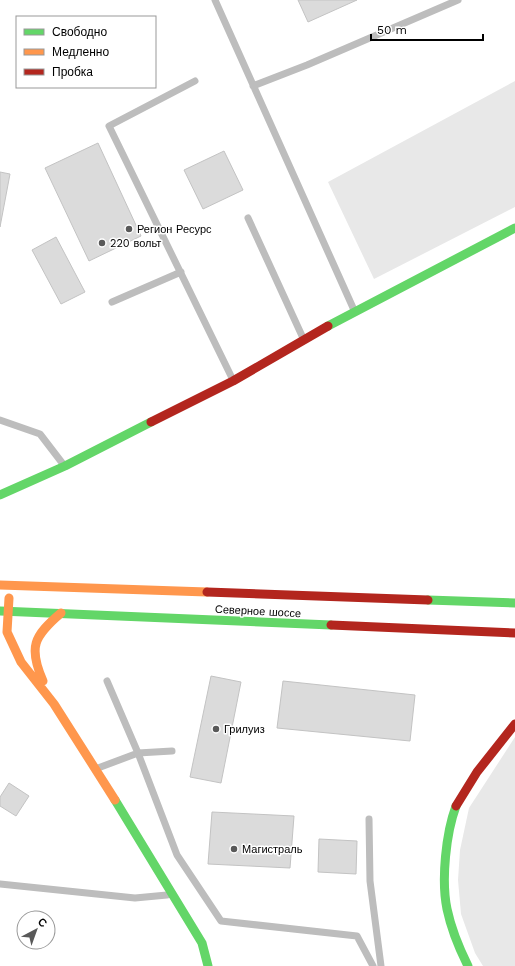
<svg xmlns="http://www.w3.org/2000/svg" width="515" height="966" font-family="'Work Sans',sans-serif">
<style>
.green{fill:#e8e8e8}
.building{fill:#dbdbdb;stroke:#c3c3c3}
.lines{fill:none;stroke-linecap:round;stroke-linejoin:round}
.lane{stroke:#bdbdbd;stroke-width:7}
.fast{stroke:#63d668;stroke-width:9}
.slow{stroke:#ff974d;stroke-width:9}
.jam{stroke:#b3261e;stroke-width:9}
.poi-dot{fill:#595959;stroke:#fff;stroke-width:1.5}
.labels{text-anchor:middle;stroke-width:3;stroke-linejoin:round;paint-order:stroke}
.poi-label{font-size:11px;fill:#000;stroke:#fff;text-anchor:start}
.street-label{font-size:11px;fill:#000;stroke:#fff}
</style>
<rect width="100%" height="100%" fill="#fff"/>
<!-- green -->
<path class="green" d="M515,81V207L374,279L328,182Z
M515,737V966H483L475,953L461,914L458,880L460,850L469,808Z"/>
<!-- building -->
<path class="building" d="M298,0H357L308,22Z
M98,143L141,236L89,261L45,168Z
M224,151L243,190L203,209L184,170Z
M0,172L10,174L0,227Z
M56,237L85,292L61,304L32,250Z
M211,676L241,682L221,783L190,777Z
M283,681L415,695L410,741L277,728Z
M9,783L29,796L16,816L0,806V797Z
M212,812L294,816L290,868L208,864Z
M319,839L357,841L356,874L318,872Z"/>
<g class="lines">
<!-- lane -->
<path class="lane" d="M215,0L354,310
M195,81L109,126L232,378
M253,86L307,65L458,0
M248,218L303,338
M112,302L181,272
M0,420L40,434L63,464
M107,681L138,753L177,855L221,921L357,936L373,966
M98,768L138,753L172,751
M369,819L370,881L381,966
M0,884L135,898L167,895"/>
<!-- fast -->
<path class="fast" d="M328,326L515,228
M0,495L65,466L151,422
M428,600L515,603
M0,611L331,625
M115,800L202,943L208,966
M456,806C446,833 441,880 447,909C451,928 459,948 468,966"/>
<!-- slow -->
<path class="slow" d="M0,585L207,592
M9,598L7,632L21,662L54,704L115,800
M43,681C28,647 34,636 61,613"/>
<!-- jam -->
<path class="jam" d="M151,422L233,381L328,326
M207,592L428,600
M331,625L515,633
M456,806L477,772L515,724"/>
</g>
<!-- markers -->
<g class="poi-dot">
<circle cx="129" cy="229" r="4"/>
<circle cx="102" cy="243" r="4"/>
<circle cx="216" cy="729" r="4"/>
<circle cx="234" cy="849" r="4"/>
</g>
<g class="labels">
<!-- poi labels -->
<g class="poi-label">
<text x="137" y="233">Регион Ресурс</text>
<text x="110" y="247">220 вольт</text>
<text x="224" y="733">Грилуиз</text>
<text x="242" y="853">Магистраль</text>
</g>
<!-- street labels -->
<g class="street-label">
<text transform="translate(258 611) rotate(3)" y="4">Северное шоссе</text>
</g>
</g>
<!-- legend -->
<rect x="16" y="16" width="140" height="72" fill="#ffffff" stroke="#999999"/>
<rect x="24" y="29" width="20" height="6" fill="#63d668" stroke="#999999"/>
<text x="52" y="36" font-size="12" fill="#000000">Свободно</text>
<rect x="24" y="49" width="20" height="6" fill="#ff974d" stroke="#999999"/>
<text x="52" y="56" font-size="12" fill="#000000">Медленно</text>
<rect x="24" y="69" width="20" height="6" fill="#b3261e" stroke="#999999"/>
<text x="52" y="76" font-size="12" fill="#000000">Пробка</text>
<!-- north arrow -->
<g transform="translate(36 930) rotate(41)"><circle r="19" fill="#ffffff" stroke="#999999"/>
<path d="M0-3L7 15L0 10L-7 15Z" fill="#595959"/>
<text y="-6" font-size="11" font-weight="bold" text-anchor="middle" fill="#000000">С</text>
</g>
<!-- scale -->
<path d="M371 34v6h112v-6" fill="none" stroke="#000000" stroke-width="2"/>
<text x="377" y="34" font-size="12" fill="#000000" stroke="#ffffff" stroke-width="3" paint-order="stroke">50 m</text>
</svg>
